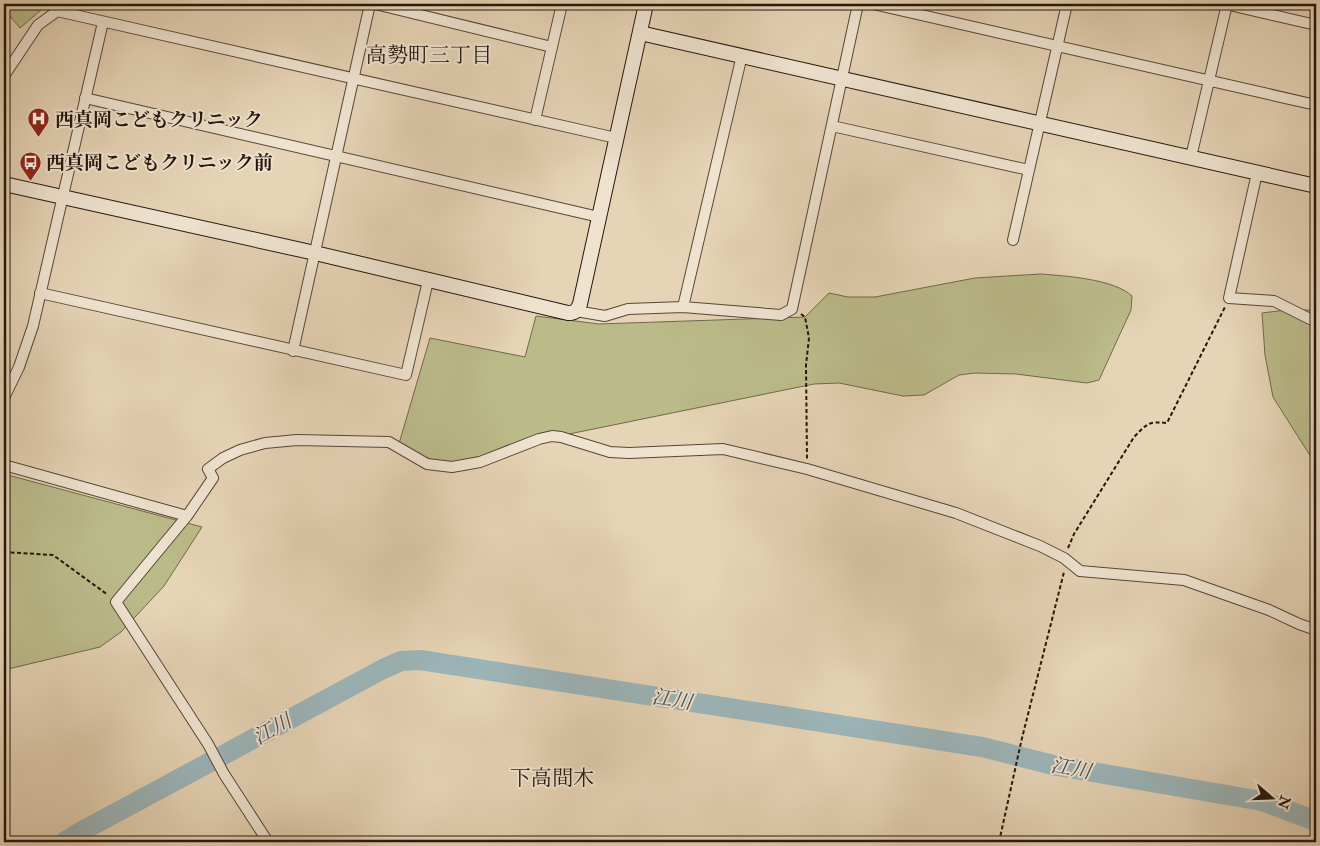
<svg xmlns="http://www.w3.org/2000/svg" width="1320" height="846" font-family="'IM FELL Double Pica','Noto Serif JP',serif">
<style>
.green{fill:#bbbb8a;stroke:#70694c}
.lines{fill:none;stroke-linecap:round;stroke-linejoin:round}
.river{stroke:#9cb5b9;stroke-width:20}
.street-casing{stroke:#564637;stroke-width:12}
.secondary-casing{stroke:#26170d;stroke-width:16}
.path{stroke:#26170d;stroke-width:2;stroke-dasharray:4 2.5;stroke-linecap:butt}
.street{stroke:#efe3d0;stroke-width:10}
.secondary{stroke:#efe3d0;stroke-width:14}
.labels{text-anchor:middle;stroke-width:4;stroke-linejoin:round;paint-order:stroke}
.poi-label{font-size:19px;font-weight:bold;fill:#26170d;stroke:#efe3d0;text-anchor:start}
.water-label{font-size:20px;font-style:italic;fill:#4f4e49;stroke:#efe3d0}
.quarter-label{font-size:21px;fill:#26170d;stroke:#efe3d0}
</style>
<rect width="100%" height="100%" fill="#e6d4b6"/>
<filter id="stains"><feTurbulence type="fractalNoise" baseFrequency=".004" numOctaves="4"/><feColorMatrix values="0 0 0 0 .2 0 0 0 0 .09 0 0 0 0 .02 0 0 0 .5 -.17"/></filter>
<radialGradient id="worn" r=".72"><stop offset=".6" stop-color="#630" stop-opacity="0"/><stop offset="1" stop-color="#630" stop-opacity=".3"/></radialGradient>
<!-- green -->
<path class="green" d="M4,4H48L20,28L4,9Z
M1041,274C1066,276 1114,279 1132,296L1131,310L1099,380L1087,383L1016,374L975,373L959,375L924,395L903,396L839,383L814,384L569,434L452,467L398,447L430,338L525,357L536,316L599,324L805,317L829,293L848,297H875L975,278Z
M1286,310H1316V465L1273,397L1265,355L1262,313Z
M4,474L202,527L164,586L121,632L100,647L4,670Z"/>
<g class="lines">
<!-- river -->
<path class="river" d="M64,842L82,831L383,669L401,661L420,660L982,747L1057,766L1262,801L1316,821"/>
<defs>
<path id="street" d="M375,4L552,47
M873,4L1316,105
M1225,4L1316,25
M57,11L616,138
M4,76L38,25L67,4
M85,98L599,217
M535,120L562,4
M832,126L1029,170
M1191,157L1227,4
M1257,173L1229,298L1274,301L1316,322
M1013,240L1067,4
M40,293L406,375L428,281
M683,307L742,55
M576,311L605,316L628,309L683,307L781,315L792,309L858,4
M293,351L370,4
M4,398L19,367L33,326L103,22
M4,465L187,516
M268,842L224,774L208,744L116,602L187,516L213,478L208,469L223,458L240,450L265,443L297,440L389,442L427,464L452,467L480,462L539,439L552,436L561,437L610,452L629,453L723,449L807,469L956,513L1040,546L1064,558L1080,571L1184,580L1269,610L1299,624L1316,630"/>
<path id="secondary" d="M640,33L1316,186
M4,184L315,253L568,313C575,313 577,311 580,304L646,4"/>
</defs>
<!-- street casing -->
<use href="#street" class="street-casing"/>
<!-- secondary casing -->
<use href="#secondary" class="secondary-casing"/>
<!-- path -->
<path class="path" d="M801,314L805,317L809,338L806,365L807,459
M1068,548L1074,534L1134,437C1147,424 1148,421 1167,423L1225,307
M4,552L53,555L108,595
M999,842L1022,738L1064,572"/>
<!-- street -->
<use href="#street" class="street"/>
<!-- secondary -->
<use href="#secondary" class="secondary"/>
</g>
<!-- icons -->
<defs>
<symbol id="hospital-pin" viewBox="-11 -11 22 30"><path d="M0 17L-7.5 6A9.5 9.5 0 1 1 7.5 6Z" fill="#8f2418" stroke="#efe3d0"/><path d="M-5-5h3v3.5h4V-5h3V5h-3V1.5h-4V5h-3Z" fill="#fff"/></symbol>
<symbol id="bus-pin" viewBox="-11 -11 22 30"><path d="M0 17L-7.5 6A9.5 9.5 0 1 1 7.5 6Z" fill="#8f2418" stroke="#efe3d0"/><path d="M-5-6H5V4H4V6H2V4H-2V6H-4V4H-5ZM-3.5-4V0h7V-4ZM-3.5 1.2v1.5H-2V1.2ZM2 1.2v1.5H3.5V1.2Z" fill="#fff"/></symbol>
</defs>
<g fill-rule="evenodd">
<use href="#hospital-pin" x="26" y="106" width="25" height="34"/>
<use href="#bus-pin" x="18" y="150" width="25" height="34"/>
</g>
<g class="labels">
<!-- poi labels -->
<g class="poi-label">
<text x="55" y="126">西真岡こどもクリニック</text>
<text x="46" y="169">西真岡こどもクリニック前</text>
</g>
<!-- water labels -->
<g class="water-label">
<text transform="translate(672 699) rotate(9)" y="7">江川</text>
<text transform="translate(272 729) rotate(-29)" y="7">江川</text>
<text transform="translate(1071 768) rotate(11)" y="7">江川</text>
</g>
<!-- quarter labels -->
<g class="quarter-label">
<text x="429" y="62">高勢町三丁目</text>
<text x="552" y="785">下高間木</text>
</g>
</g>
<!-- margin -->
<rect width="1320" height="846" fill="none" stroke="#e6d4b6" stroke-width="20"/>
<rect x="5" y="5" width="1310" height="836" fill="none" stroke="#26170d" stroke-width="2.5"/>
<rect x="10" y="10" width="1300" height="826" fill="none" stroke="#26170d"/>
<!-- north arrow -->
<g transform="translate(1272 798) rotate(109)" stroke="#efe3d0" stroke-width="4" paint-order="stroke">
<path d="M0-4L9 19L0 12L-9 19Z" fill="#26170d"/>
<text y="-8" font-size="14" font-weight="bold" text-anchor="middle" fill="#26170d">N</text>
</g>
<rect width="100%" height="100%" filter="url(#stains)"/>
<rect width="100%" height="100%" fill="url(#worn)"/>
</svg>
